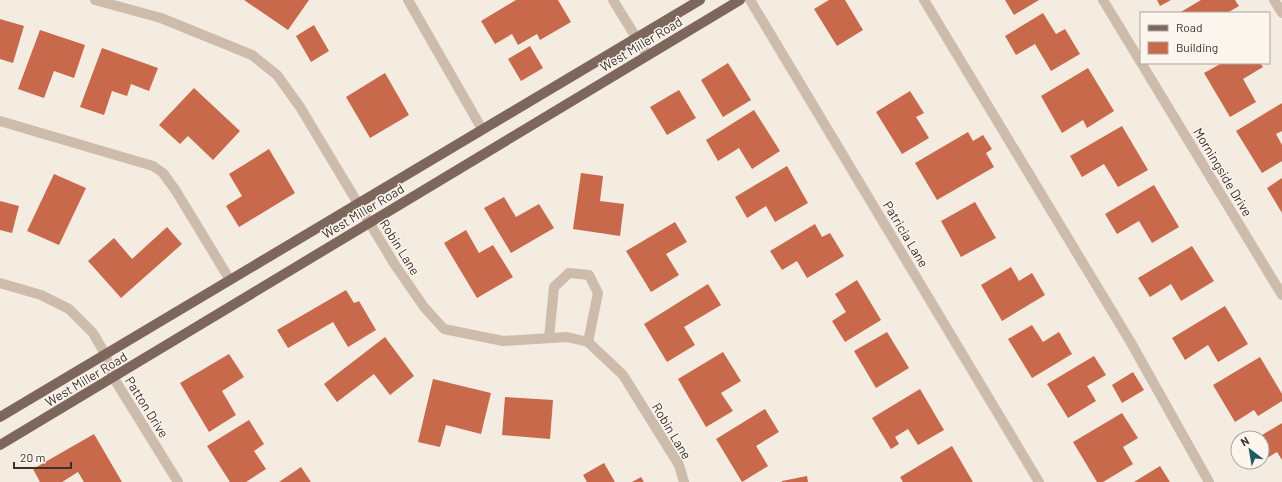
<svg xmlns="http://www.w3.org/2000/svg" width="1282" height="482" font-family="Barlow,sans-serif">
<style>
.building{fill:#c8694b}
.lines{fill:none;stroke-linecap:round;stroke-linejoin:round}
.minor{stroke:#cdbbac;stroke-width:10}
.major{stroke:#7d675c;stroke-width:10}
.labels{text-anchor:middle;stroke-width:3;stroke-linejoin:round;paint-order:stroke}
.street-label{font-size:13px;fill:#3b302b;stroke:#fbf5ee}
</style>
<rect width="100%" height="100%" fill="#f4ebe1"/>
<!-- building -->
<path class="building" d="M244,0H309L288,30Z
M516,0H558L571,22L540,40L537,34L518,45L512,34L495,44L481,21Z
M829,0H845L863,30L837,46L814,9Z
M1005,0H1039L1014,15Z
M1157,0H1171L1160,6Z
M1201,0H1235L1239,6L1227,13H1179Z
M1043,13L1056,34L1065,29L1080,54L1051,71L1035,44L1016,55L1005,36Z
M0,19L24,26L13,63L0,59Z
M314,25L329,51L311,62L296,36Z
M40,30L85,45L74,78L54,71L44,98L18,89Z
M530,46L543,68L521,81L508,59Z
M102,48L158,68L149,91L131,84L127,96L112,91L104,115L80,107Z
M728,63L751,100L723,117L701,80Z
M1222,63H1260L1263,67L1243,79L1256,102L1230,117L1204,73Z
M1088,68L1114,111L1087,128L1083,120L1062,133L1041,96Z
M385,73L409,115L370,138L346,97Z
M194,88L240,131L213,160L188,136L180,144L159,125Z
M679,90L696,118L667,135L650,107Z
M910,91L924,113L916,117L929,138L902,154L876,112Z
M1282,103V131L1276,134L1282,145V161L1262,173L1236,131Z
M754,110L780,151L752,169L739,148L718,161L706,140Z
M1122,126L1148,170L1118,187L1104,164L1082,177L1070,156Z
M968,132L973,141L983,135L992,149L986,153L994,167L937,200L915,163Z
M269,149L295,193L239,227L226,206L242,196L229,174Z
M787,166L808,203L775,222L766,206L747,218L735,197Z
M581,173L603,176L600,201L624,204L620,236L573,229Z
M54,174L86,188L59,245L27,231Z
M1282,178V213L1267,188Z
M1154,185L1179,227L1152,243L1139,221L1117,234L1105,214Z
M504,197L516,217L539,204L554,228L511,253L484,208Z
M0,201L19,206L12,233L0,230Z
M975,202L996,238L961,257L941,221Z
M675,222L687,242L666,254L679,275L651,292L626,251Z
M815,224L822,237L830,233L844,256L807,278L797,261L782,270L770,251Z
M167,227L182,244L121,298L88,261L114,238L132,259Z
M466,230L479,253L493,245L513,277L477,298L444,243Z
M1192,246L1214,281L1181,301L1171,284L1150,297L1138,278Z
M1011,267L1019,281L1032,273L1045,295L1002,321L981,285Z
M857,280L881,320L845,342L832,321L846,312L835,294Z
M708,284L721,305L684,327L695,345L667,362L644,324Z
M346,290L354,303L359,301L376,330L348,347L333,322L288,348L277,330Z
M1225,306L1248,344L1218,362L1208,345L1185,360L1172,338Z
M1032,325L1043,342L1059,332L1072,354L1032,378L1008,339Z
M887,332L909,368L876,388L854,351Z
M385,337L414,376L390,395L374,374L337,402L324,384Z
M723,352L741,381L721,393L733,411L706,427L678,379Z
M229,354L244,377L222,391L236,415L209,432L180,383Z
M1094,356L1106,375L1087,386L1096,401L1068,418L1047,384Z
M1260,357L1282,394V401L1258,416L1254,410L1235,422L1213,385Z
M1133,372L1144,390L1122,403L1112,385Z
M433,379L491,393L481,434L446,425L440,447L418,442Z
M920,389L944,430L918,445L908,429L895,437L899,444L891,449L872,418Z
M505,397L553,400L550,439L502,435Z
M765,409L779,432L756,446L768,466L742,482L716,439Z
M1122,413L1138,438L1123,447L1133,464L1103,482H1097L1073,442Z
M249,420L264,444L254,451L266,469L246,482H230L207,446Z
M1282,423V460L1277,452L1262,461V438H1257Z
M94,434L122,482H84L78,472L62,482H40L33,469Z
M952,446L973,482H903L900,477Z
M1251,462H1260L1253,466Z
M604,463L615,482H587L583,475Z
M1160,466L1170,482H1134Z
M301,467L311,482H279Z
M807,476L808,482H782V481Z
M641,477L644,482H632Z"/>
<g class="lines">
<!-- minor -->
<path class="minor" d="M95,0L161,18L252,55L277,75L300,107L395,265L424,307L444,329L503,341L567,337L588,342L623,375L679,465L684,482
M408,0L482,129
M613,0L647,55
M750,0L1039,482
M924,0L1130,341L1209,482
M1103,0L1282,295
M1274,0L1282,13
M0,121L153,166L163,173L176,191L230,280
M0,283L41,295L69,309L93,333L105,354L113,377L178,482
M549,338L554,287L569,273L589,275L598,293L588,342"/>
<!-- major -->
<path class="major" d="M0,417L700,0
M0,445L740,0"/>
</g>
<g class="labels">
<!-- street labels -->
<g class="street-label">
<text transform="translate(641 44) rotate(-31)" y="5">West Miller Road</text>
<text transform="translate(1223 172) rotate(59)" y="5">Morningside Drive</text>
<text transform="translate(363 211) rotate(-31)" y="5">West Miller Road</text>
<text transform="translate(906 234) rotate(59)" y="5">Patricia Lane</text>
<text transform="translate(400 247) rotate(58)" y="5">Robin Lane</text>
<text transform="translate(86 379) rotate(-31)" y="5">West Miller Road</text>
<text transform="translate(147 407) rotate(58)" y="5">Patton Drive</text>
<text transform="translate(672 431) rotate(59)" y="5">Robin Lane</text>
</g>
</g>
<!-- legend -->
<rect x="1140" y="12" width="130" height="52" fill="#fbf5ee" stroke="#aea6a0"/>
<rect x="1148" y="25" width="20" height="6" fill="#7d675c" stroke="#aea6a0"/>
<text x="1176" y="32" font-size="12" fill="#3b302b">Road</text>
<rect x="1148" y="42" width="20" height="12" fill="#c8694b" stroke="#aea6a0"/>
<text x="1176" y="52" font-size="12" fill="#3b302b">Building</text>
<!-- north arrow -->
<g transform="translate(1250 450) rotate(329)"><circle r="19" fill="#fbf5ee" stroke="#aea6a0"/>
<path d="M0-3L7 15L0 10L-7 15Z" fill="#1f5a5e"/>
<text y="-6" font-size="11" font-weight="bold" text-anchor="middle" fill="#3b302b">N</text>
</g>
<!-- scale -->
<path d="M14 462v6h57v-6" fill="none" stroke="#3b302b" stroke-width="2"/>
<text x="20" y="462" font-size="12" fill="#3b302b" stroke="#fbf5ee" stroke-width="3" paint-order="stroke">20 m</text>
</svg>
